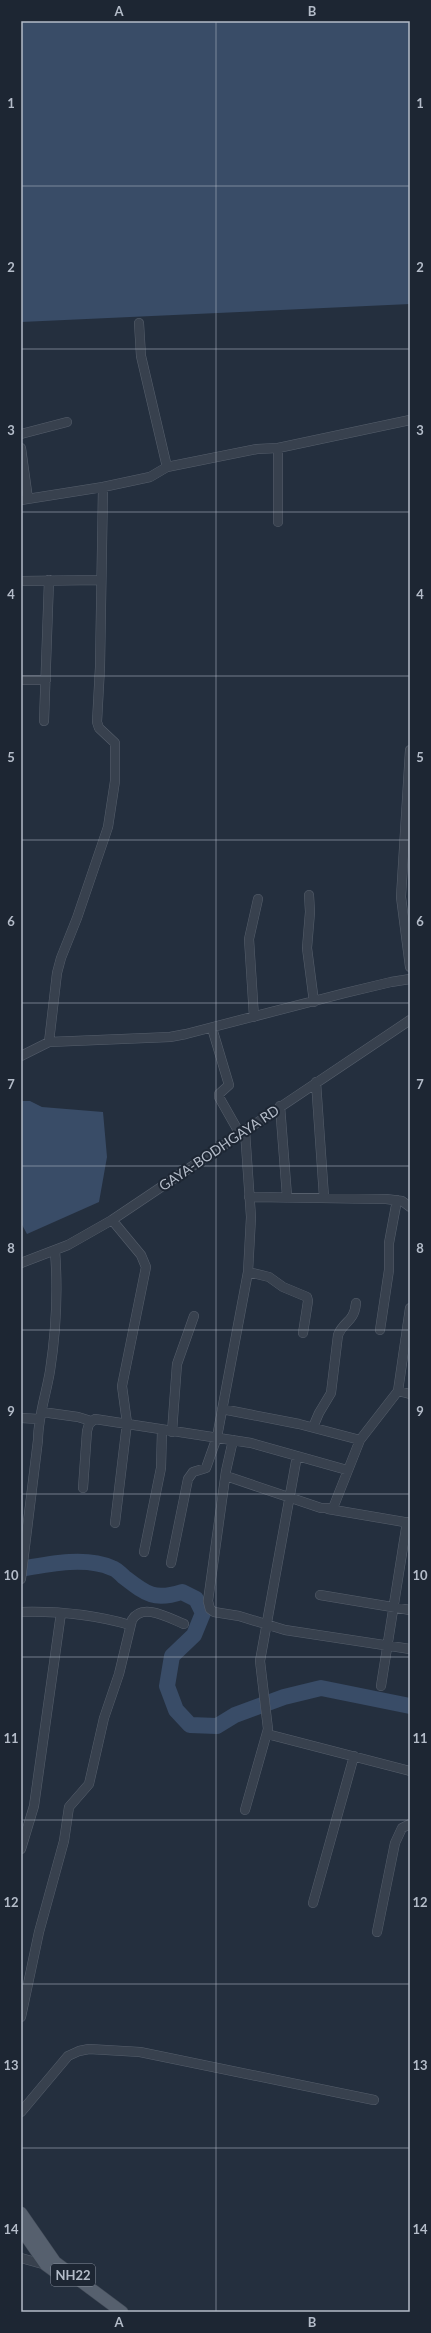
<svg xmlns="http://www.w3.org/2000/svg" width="431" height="2333" font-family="Lato,sans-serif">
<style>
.water{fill:#394c67}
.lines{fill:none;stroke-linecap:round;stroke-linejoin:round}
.river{stroke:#394c67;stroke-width:16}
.minor-casing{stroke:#565f6c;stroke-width:10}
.major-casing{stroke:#414a57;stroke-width:13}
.minor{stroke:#38414e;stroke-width:9}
.major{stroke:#56606e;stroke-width:12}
.grid{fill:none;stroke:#b4bcc9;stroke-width:1;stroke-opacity:0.55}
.labels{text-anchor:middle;stroke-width:4;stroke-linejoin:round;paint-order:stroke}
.shield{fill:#1d2633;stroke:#878f9c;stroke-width:1}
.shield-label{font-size:13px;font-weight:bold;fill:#b4bcc9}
.street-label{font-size:14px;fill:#b4bcc9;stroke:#1d2633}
.neatline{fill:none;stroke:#b4bcc9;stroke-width:1.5}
.grid-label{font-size:13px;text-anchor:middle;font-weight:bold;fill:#b4bcc9}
</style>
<rect width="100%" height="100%" fill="#242f3e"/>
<!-- water -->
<path class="water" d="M21,21H410V304L21,322Z
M21,1101H30L42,1107L103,1112L107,1157L99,1202L27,1234L21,1223Z"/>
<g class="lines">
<!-- river -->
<path class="river" d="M21,1569C48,1564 86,1556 112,1568C116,1569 121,1574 124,1577C146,1594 154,1601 182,1592L196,1599L203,1613L194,1635L172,1656L167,1686L176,1710L190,1725L217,1726L235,1715L284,1697L321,1688L410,1706"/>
<defs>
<path id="minor" d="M139,323L141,356L167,467
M21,434L67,422
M21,448L28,499
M278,448V522
M21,500L103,487L150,477L167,467L257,449L278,448L410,420
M21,581L100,580
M21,680H46
M44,721L49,580
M410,750L401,897L410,967
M309,895L310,912L307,948L314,1002
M254,1017L249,939L258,899
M212,1028L229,1085L219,1094V1097L240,1134
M49,1042L170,1037L186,1034L345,993L391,982L410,979
M21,1056L49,1042L57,973L61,958L77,918L108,827L115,781V743L99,728L97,722L100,667L103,487
M316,1082L324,1197
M280,1106L287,1196
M249,1197L386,1199L402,1201L410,1207
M112,1220L141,1255L146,1267L122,1386L127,1423L115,1523
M21,1263L68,1245L112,1220L410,1020
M248,1272L269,1277L283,1287L307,1297L308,1301L303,1333
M380,1330L389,1270V1243L397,1200
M398,1391L410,1394
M222,1409L299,1424L360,1440
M42,1412L78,1417L91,1421
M21,1418L39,1419
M313,1427L319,1413L331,1393L338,1335C344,1320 354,1323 356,1303
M172,1432L177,1364L194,1316
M233,1440L226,1471L208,1601L210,1609L214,1612L239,1616L285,1630L410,1649
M226,1476L321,1508H333L360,1440L398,1391L410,1308
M83,1488L87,1431L89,1424L95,1419L251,1443L347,1470
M328,1509L410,1523
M144,1552L161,1468L162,1430
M171,1563L188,1479L193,1472L206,1468L217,1437L248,1272L251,1217L245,1131
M21,1579L38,1440C38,1417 46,1395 50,1371C56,1332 58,1290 55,1251
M320,1595L410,1610
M21,1612C58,1611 95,1615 130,1625
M381,1686L407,1522
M267,1734L410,1771
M245,1810L268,1729L260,1661L297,1456
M21,1849L34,1806L61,1613
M313,1903L354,1756
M377,1932L395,1843L402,1828L410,1824
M21,2017L39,1932L64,1841L69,1807L89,1784L104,1718L119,1674L132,1620C142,1602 169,1618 184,1624
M21,2112L68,2056L79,2051L89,2049L140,2052L374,2100
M21,2258L46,2265"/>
<path id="major" d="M21,2213L55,2262L122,2312
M21,2229L46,2265L61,2276"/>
</defs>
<!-- minor casing -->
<use href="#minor" class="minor-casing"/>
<!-- major casing -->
<use href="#major" class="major-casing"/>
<!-- minor -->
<use href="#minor" class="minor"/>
<!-- major -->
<use href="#major" class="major"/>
</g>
<!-- grid -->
<path class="grid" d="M216,21V2312M21,186H410M21,349H410M21,512H410M21,676H410M21,840H410M21,1003H410M21,1166H410M21,1330H410M21,1494H410M21,1657H410M21,1820H410M21,1984H410M21,2148H410"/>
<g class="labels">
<!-- shield labels -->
<rect class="shield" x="51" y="2264" width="44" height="22" rx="3"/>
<g class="shield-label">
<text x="73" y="2280">NH22</text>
</g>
<!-- street labels -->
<g class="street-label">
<text transform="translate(219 1148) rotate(-34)" y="5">GAYA-BODHGAYA RD</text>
</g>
</g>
<!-- border -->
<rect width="431" height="2333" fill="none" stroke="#1d2633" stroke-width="44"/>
<rect x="22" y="22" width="387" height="2289" class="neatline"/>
<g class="grid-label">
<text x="119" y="16">A</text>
<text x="312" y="16">B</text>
<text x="11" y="108">1</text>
<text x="420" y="108">1</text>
<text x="11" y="272">2</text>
<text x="420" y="272">2</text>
<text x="11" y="435">3</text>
<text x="420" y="435">3</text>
<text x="11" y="599">4</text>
<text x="420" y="599">4</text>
<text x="11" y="762">5</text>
<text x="420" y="762">5</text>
<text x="11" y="926">6</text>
<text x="420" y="926">6</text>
<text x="11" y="1089">7</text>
<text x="420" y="1089">7</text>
<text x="11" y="1253">8</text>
<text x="420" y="1253">8</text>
<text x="11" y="1416">9</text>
<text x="420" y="1416">9</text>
<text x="11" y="1580">10</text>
<text x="420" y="1580">10</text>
<text x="11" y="1743">11</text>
<text x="420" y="1743">11</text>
<text x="11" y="1907">12</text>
<text x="420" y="1907">12</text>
<text x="11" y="2070">13</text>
<text x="420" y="2070">13</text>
<text x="11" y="2234">14</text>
<text x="420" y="2234">14</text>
<text x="119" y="2327">A</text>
<text x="312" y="2327">B</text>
</g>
</svg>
